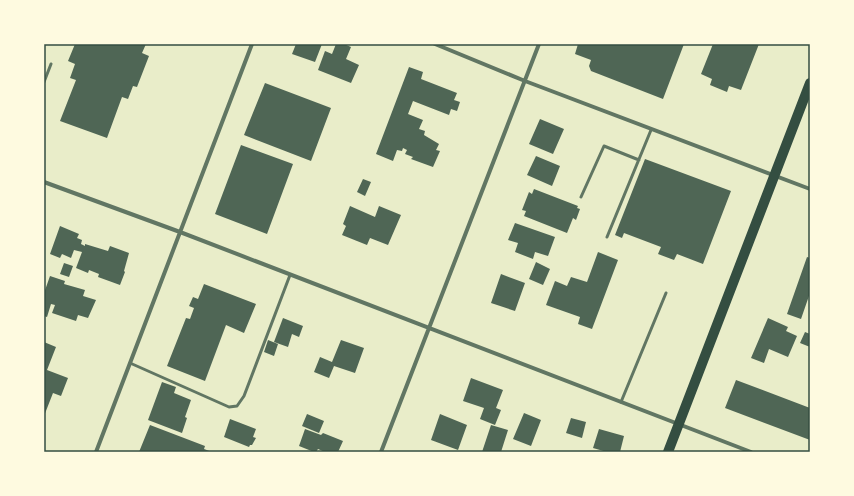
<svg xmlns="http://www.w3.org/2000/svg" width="854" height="496" font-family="Jost,sans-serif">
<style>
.building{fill:#4f6655}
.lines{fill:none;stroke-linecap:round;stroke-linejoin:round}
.service{stroke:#617663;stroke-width:3}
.minor{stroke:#617663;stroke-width:4}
.primary{stroke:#344e41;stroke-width:10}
.neatline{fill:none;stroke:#344e41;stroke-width:1.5}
</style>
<rect width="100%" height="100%" fill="#e9edc9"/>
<!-- building -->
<path class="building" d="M75,44H146L142,53L149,56L137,87L133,86L128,99L122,97L107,138L60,121L76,80L70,78L75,64L68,61Z
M296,44H322L315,62L292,54Z
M336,44H344L351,47L346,59L359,65L351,83L318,70L325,51L332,54Z
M578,44H684L663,99L591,71L589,66L591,60L575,54Z
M713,44H759L741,90L729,86L727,92L710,85L712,79L701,74Z
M409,67L423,72L421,79L457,93L454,100L460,102L457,111L451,109L449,115L413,101L408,114L423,120L419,129L425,131L424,135L439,144L436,150L440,151L433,167L411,159L413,157L405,154L407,150L403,148L402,151L397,150L393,161L376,154Z
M265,83L331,108L311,161L244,135Z
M540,119L564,129L553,154L529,144Z
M241,145L293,164L267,234L215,214Z
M536,156L560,166L552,186L527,175Z
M645,159L731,191L703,264L677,254L674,260L658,254L661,247L624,233L622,238L615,235Z
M363,179L371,182L365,196L357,192Z
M534,189L578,206L577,208L580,209L576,220L573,218L567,233L524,216L526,211L522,210L529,192L532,194Z
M350,206L375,217L379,206L401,215L388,245L370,238L367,245L342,235L346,226L343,224Z
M515,223L555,237L548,256L535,252L533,259L515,252L518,243L508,240Z
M60,226L79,234L77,238L82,240L81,244L85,246V244L108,251L110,246L129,253L124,271L125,272L120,285L98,277L99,274L89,270L88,273L76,268L82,252L74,250L71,258L62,254L60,258L50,254Z
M598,252L618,260L592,329L578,324L580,317L546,305L555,281L567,286L571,277L587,282Z
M807,257L810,258V293L801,319L787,314Z
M536,262L550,269L543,285L529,279Z
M64,263L73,266L69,277L60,274Z
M501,274L525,283L515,311L491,303Z
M50,276L65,281L64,284L85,290L83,296L96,300L88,318L78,315L76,321L52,313L55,305L51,304L47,317L44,316V293Z
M204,284L256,304L244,333L226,325L205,381L167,366L186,318L190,319L194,308L189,306L193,297L198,299Z
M283,318L303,326L299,337L292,334L288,347L274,342Z
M768,318L788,327L786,331L797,336L788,357L769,349L764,363L751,358Z
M805,332L810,334V347L800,343Z
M268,340L278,344L274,356L264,352Z
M341,340L364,348L355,373L334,366L329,378L314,372L320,357L332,362Z
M44,342L56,347L47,370L68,378L61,396L53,393L44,416Z
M471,378L503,390L496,408L501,410L495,425L480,419L484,408L463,401Z
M736,380L810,408V440L725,408Z
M162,382L176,387L174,393L191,400L185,417L187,418L182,433L148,420Z
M524,413L541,420L531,446L513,439Z
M307,414L324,421L319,433L302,426Z
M440,414L467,425L458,450L431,440Z
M571,418L586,422L582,438L566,433Z
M230,419L256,429L253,437L256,438L252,445H250L249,447L224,437Z
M150,425L205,446L204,449L212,452H139Z
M491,425L508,430L501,452H482Z
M305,429L321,435L323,433L343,441L338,452H325L318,449L316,452H314L299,446Z
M599,429L624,436L620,452H607L593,448Z"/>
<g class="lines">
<!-- service -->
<path class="service" d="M44,82L51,64
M581,197L604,146L639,160
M607,237L651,130
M130,363L229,407L237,406L244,396L290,275
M621,402L666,293"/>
<!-- minor -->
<path class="minor" d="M435,44L525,81L810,189
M44,182L180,232L751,452
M96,452L252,44
M381,452L539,44"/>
<!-- primary -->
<path class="primary" d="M668,452L810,83"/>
</g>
<!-- border -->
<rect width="854" height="496" fill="none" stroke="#fefae0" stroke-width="90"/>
<rect x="45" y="45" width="764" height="406" class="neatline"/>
</svg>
